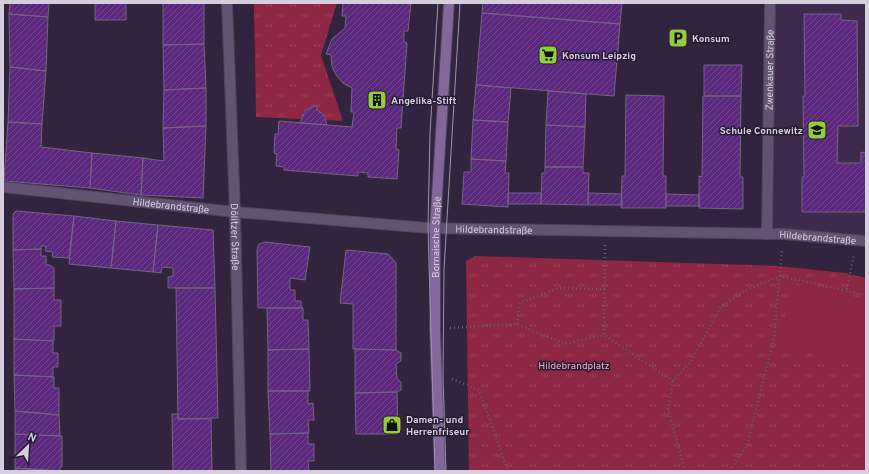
<svg xmlns="http://www.w3.org/2000/svg" width="869" height="474" font-family="Overpass,sans-serif">
<style>
.built{fill:#3d2a4c}
.park{fill:url(#park-tufts)}
.garden{fill:#8d2743}
.building{fill:url(#building-hatch);stroke:#756584}
.lines{fill:none;stroke-linecap:round;stroke-linejoin:round}
.street-casing{stroke:#4f4159;stroke-width:12}
.secondary-casing{stroke:#4f4159;stroke-width:12}
.path{stroke:#685b73;stroke-width:2.5;stroke-dasharray:1 3;stroke-linecap:butt}
.street{stroke:#635271;stroke-width:10}
.secondary{stroke:#83679a;stroke-width:10}
.tram{stroke:#9e93a8;stroke-width:1}
.labels{text-anchor:middle;stroke-width:3;stroke-linejoin:round;paint-order:stroke}
.poi-label{font-size:10px;font-weight:bold;fill:#d6cddf;stroke:#281934;text-anchor:start}
.street-label{font-size:10px;fill:#d6cddf;stroke:#281934}
.park-label{font-size:10px;fill:#f1b6bf;stroke:#281934}
</style>
<defs>
<pattern id="park-tufts" width="24" height="20" patternUnits="userSpaceOnUse"><rect width="24" height="20" fill="#8d2743"/><path d="M3 7l-1-3M5 7V3M7 7l1-3M15 17l-1-3M17 17v-4M19 17l1-3" fill="none" stroke="#9c455e"/></pattern>
<pattern id="building-hatch" width="6" height="6" patternUnits="userSpaceOnUse"><rect width="6" height="6" fill="#5b287d"/><path d="M-1 1l2-2M0 6l6-6M5 7l2-2" fill="none" stroke="#72468f"/></pattern>
</defs>
<rect width="100%" height="100%" fill="#32233e"/>
<!-- built -->
<path class="built" d="M770,3H866V241L767,234Z"/>
<!-- park -->
<path class="park" d="M254,3H337L321,55L343,121L256,117Z
M475,256L779,266L845,273L866,278V471H469L466,261Z"/>
<!-- garden -->
<path class="garden" d="M793,284L866,302V367L778,344Z"/>
<!-- building -->
<path class="building" d="M10,3H49L48,17L9,14Z
M95,3H126V20H95Z
M163,3H204V44L163,45Z
M343,3H411L408,31H404V42L407,43L401,128H397L396,149L399,150L397,179L368,177V173L358,172V176L284,170V167L276,166L277,154L274,153L275,134H278L279,121L352,127L354,112H351L352,88L343,83L336,75L332,66L331,55L326,54L332,39L345,28L346,16H342Z
M483,3H622L620,24L482,13Z
M482,13L620,24L614,96L476,85Z
M9,14L48,17L46,71L10,67Z
M804,14H841V20L857,21L858,126H838L837,163H861V152L866,153V212H802V177H804L803,96H805Z
M204,44L206,88L164,90L163,45Z
M704,65H742L741,96H704Z
M10,67L46,71L42,124L8,122Z
M476,85L511,88L508,122L473,120Z
M206,88V126L163,128L164,90Z
M548,91L586,94L585,127L546,125Z
M626,95L664,96L663,176H666V208H621L622,176H625Z
M703,96H741L740,177H743V209L699,208V176L702,177Z
M313,106H317V110L324,115L327,125L300,123L305,111Z
M473,120L508,122L506,161L471,159Z
M8,122L42,124L41,147L92,153L90,188L4,181Z
M546,125L585,127L583,167H545Z
M206,126L203,198L141,195L143,158L164,161L163,128Z
M92,153L143,158L141,195L90,188Z
M471,159L506,161L505,173H509L508,207L462,204L464,172H471Z
M545,167H583V173H589L588,205L541,204L542,173H545Z
M508,193H541V204H508Z
M588,193L622,194V205H588Z
M666,194L699,195V206H666Z
M16,211L74,216L69,258L52,257L53,252L45,251L46,246H41V249L13,250V214Z
M74,216L116,221L111,268L69,264Z
M116,221L158,225L153,272L111,268Z
M158,225L213,230L215,288H168V277L173,276V268L162,267L161,273L153,272Z
M265,242L310,247L305,280L290,278V290H295V301H301V306L303,308H258L257,250L259,244Z
M41,249V256H46V265H50L54,268V288L14,289L13,250Z
M346,250L388,254L396,263V350L353,349V304L340,303Z
M54,288V300H61V326H54V341L14,339V289Z
M176,288H215L218,418L178,419Z
M267,308H303V320H308L309,349L268,350Z
M14,339L53,341V353H58V367H53V377L14,375Z
M309,349L310,391H268V350Z
M355,349L396,350L401,353V361L396,364L397,379L401,382V390L397,392L355,393Z
M14,375L54,377V388H59V415L15,411Z
M268,391H308V404L313,403L314,420H308L309,433L270,434Z
M397,392L398,434H356L355,393Z
M15,411L59,415L60,436L15,434Z
M172,414H178V419H211L212,471H173Z
M308,433V444H314V461H308L309,471H271L270,434Z
M15,434L62,436V467H60V471L15,468Z
M15,468L53,471H15Z"/>
<g class="lines">
<defs>
<g id="street">
<path id="s1" d="M227,3L235,212L241,471"/>
<path id="s2" d="M3,187L235,212L428,228L783,234L866,241"/>
<path id="s3" d="M767,234L770,3"/>
</g>
<g id="secondary">
<path id="s4" d="M440,471L435,329V228L449,3"/>
</g>
</defs>
<!-- street casing -->
<use href="#street" class="street-casing"/>
<!-- secondary casing -->
<use href="#secondary" class="secondary-casing"/>
<!-- path -->
<path class="path" d="M605,245L604,335L673,381L691,361L721,307L742,292L780,276L866,295
M847,289L854,254
M517,324L520,303L559,288L605,289
M450,328L517,324L565,344L604,335
M452,379L479,390L508,471
M673,381L668,409L685,471
M729,471L747,446L774,338L782,249"/>
<!-- street -->
<use href="#street" class="street"/>
<!-- secondary -->
<use href="#secondary" class="secondary"/>
<!-- tram -->
<path class="tram" d="M435,471L428,228L430,133L438,3
M446,471L443,376L444,269L460,3"/>
</g>
<!-- icons -->
<defs>
<symbol id="parking-square" viewBox="-11 -11 22 22"><rect x="-9" y="-9" width="18" height="18" rx="4" fill="#94cc3c" stroke="#281934"/><path d="M-3.5-5.5H1a3.5 3.5 0 0 1 0 7H-1V5.5H-3.5ZM-1-3.4V-.6H.8a1.4 1.4 0 0 0 0-2.8Z" fill="#111"/></symbol>
<symbol id="supermarket-square" viewBox="-11 -11 22 22"><rect x="-9" y="-9" width="18" height="18" rx="4" fill="#94cc3c" stroke="#281934"/><path d="M-6-5.5h2.5l.6 2H6L4.5 2H-2.5L-4.4-4H-6ZM-1.5 3.2a1.3 1.3 0 1 0 .1 0ZM3 3.2a1.3 1.3 0 1 0 .1 0Z" fill="#111"/></symbol>
<symbol id="building-square" viewBox="-11 -11 22 22"><rect x="-9" y="-9" width="18" height="18" rx="4" fill="#94cc3c" stroke="#281934"/><path d="M-4-6H4V6H1V3H-1V6H-4ZM-2.5-4.3h1.7v1.8h-1.7ZM.8-4.3h1.7v1.8H.8ZM-2.5-1h1.7V.8h-1.7ZM.8-1h1.7V.8H.8Z" fill="#111"/></symbol>
<symbol id="school-square" viewBox="-11 -11 22 22"><rect x="-9" y="-9" width="18" height="18" rx="4" fill="#94cc3c" stroke="#281934"/><path d="M0-5L7-2L0 1L-7-2ZM-4 1L0 2.5L4 1V4Q0 6-4 4Z" fill="#111"/></symbol>
<symbol id="shop-square" viewBox="-11 -11 22 22"><rect x="-9" y="-9" width="18" height="18" rx="4" fill="#94cc3c" stroke="#281934"/><path d="M-5-2.5h2.3a2.7 3.5 0 0 1 5.4 0H5L5.5 6h-11ZM-1.5-2.5h3a1.5 2.3 0 0 0-3 0Z" fill="#111"/></symbol>
</defs>
<g fill-rule="evenodd">
<use href="#parking-square" x="667" y="27" width="22" height="22"/>
<use href="#supermarket-square" x="537" y="44" width="22" height="22"/>
<use href="#building-square" x="366" y="89" width="22" height="22"/>
<use href="#school-square" x="806" y="119" width="22" height="22"/>
<use href="#shop-square" x="381" y="414" width="22" height="22"/>
</g>
<g class="labels">
<!-- poi labels -->
<g class="poi-label">
<text x="692" y="42">Konsum</text>
<text x="562" y="59">Konsum Leipzig</text>
<text x="391" y="104">Angelika-Stift</text>
<text x="803" y="134" text-anchor="end">Schule Connewitz</text>
<text x="406" y="423">Damen- und<tspan x="406" dy="12">Herrenfriseur</tspan></text>
</g>
<!-- street labels -->
<g class="street-label">
<text dy="4" stroke="none"><textPath href="#s3" startOffset="164">Zwenkauer Straße</textPath></text>
<text dy="4" stroke="none"><textPath href="#s2" startOffset="169">Hildebrandstraße</textPath></text>
<text dy="4" stroke="none"><textPath href="#s2" startOffset="493">Hildebrandstraße</textPath></text>
<text dy="4" stroke="none"><textPath href="#s1" startOffset="234">Dölitzer Straße</textPath></text>
<text dy="4" stroke="none"><textPath href="#s4" startOffset="234">Bornaische Straße</textPath></text>
<text dy="4" stroke="none"><textPath href="#s2" startOffset="817">Hildebrandstraße</textPath></text>
</g>
<!-- park labels -->
<g class="park-label">
<text x="574" y="369">Hildebrandplatz</text>
</g>
</g>
<!-- border -->
<rect width="869" height="474" fill="none" stroke="#d6cddf" stroke-width="8"/>
<!-- north arrow -->
<g transform="translate(28 446) rotate(25)" stroke="#281934" stroke-width="3" paint-order="stroke">
<path d="M0-3L7 15L0 10L-7 15Z" fill="#d6cddf"/>
<text y="-6" font-size="11" font-weight="bold" text-anchor="middle" fill="#d6cddf">N</text>
</g>
</svg>
